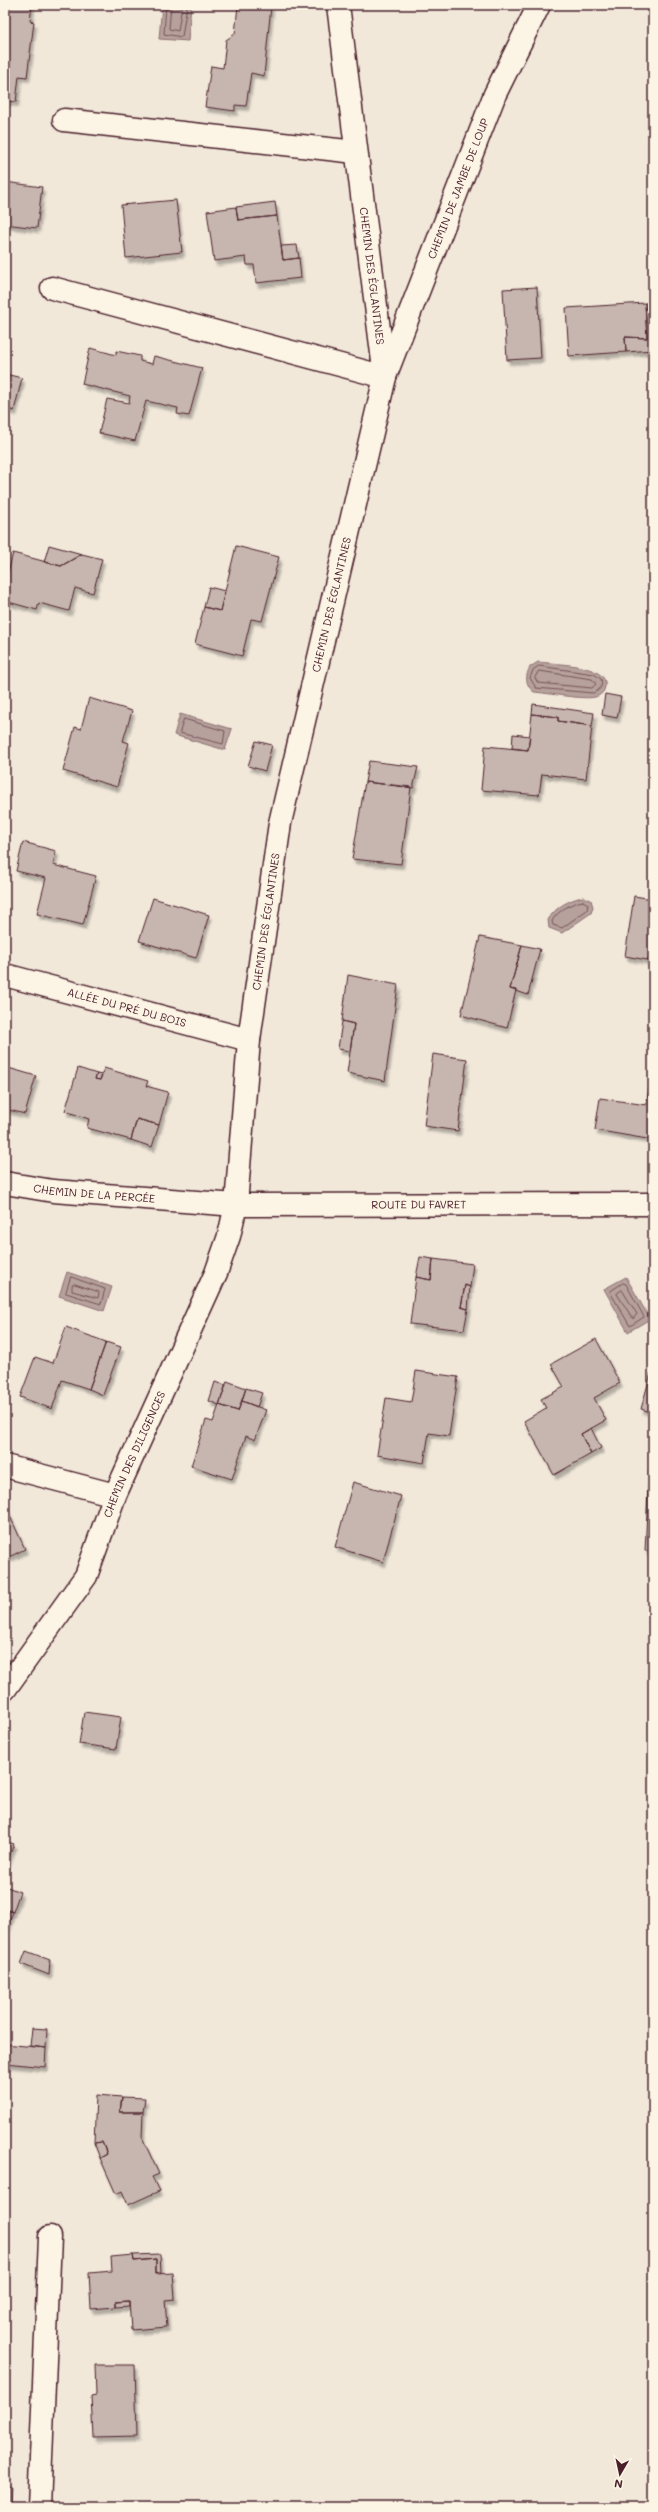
<svg xmlns="http://www.w3.org/2000/svg" width="658" height="2512" font-family="Mali,sans-serif">
<style>
.water{fill:#b6a19c;stroke:#8b6d6f}
.lines{fill:none;stroke-linecap:round;stroke-linejoin:round}
.shore{stroke:#755358;stroke-width:1}
.building{fill:#c7b6af;stroke:#4a1f2b;filter:url(#shadow)}
.minor-casing{stroke:#4a1f2b;stroke-width:25}
.minor{stroke:#fcf5e5;stroke-width:22}
.labels{text-anchor:middle;stroke-width:3;stroke-linejoin:round;paint-order:stroke}
.street-label{font-size:11px;fill:#4a1f2b;stroke:#fcf5e5}
</style>
<defs>
<filter id="shadow"><feDropShadow dx="2.5" dy="4.5" stdDeviation="1" flood-color="#0004"/></filter>
</defs>
<rect width="100%" height="100%" fill="#f1e8da"/>
<filter id="ink" filterUnits="userSpaceOnUse"><feTurbulence type="fractalNoise" baseFrequency=".025" numOctaves="2"/><feDisplacementMap in="SourceGraphic" scale="8" xChannelSelector="R" yChannelSelector="G"/><feConvolveMatrix kernelMatrix="1 2 1 2 8 2 1 2 1" color-interpolation-filters="sRGB"/></filter>
<g filter="url(#ink)">
<!-- water -->
<path class="water" d="M162,5H191L188,41L159,39Z
M538,662C554,664 615,664 604,690C603,693 599,696 595,697C584,700 547,693 534,692C525,685 525,676 530,667Z
M180,714L232,729L225,750L174,735Z
M583,897L591,900L593,907L591,913L562,933L549,928L548,920C554,908 570,899 583,897Z
M67,1272L112,1287L104,1311L59,1296Z
M626,1277L650,1319L628,1332L604,1289Z
M5,2485H11L10,2507H5Z"/>
<g class="lines">
<!-- shore -->
<path class="shore" d="M166,5L164,34L182,37L187,5
M171,5L169,29L178,31L182,5
M539,666L594,674L601,679C603,687 600,690 593,693L536,688L530,678L533,670Z
M539,671L592,679L596,684L592,688L538,683L535,678Z
M184,719L225,731L223,744L180,733Z
M583,901L588,904L587,910L562,928L553,925L552,921C557,911 573,902 583,901Z
M71,1277L105,1289L101,1304L66,1293Z
M623,1283L626,1284L644,1317L630,1326L610,1292Z
M75,1284L99,1292L98,1298L72,1291V1285Z
M622,1290L637,1314L633,1319L617,1294Z"/>
</g>
<!-- building -->
<path class="building" d="M5,5H32L30,21L34,22L27,77L19,76L16,102L5,101Z
M238,5L271,6L264,76L251,73L246,106L235,105V111L205,107L211,66L223,68L226,40L235,34Z
M5,182L42,187L37,228L5,224Z
M176,200L182,252L126,258L121,205Z
M275,202L277,216L238,220L236,207Z
M236,207L238,220L277,216L283,260L299,258L301,278L256,283L254,265H247L246,257L214,261L207,211Z
M297,245L299,258L283,260L281,246Z
M537,287L541,358L507,360L503,289Z
M653,302V350L626,352L625,337L647,338L645,303Z
M645,303L647,338L625,337L626,352L569,356L566,308Z
M90,348L116,355V351L140,356V361L152,364L154,356L202,368L189,416L177,414L178,408L146,401L135,441L99,433L107,399L129,403L130,396L82,384Z
M5,374L22,378L14,411L5,408Z
M49,545L82,554L61,566L44,562Z
M236,546L279,557L262,621L251,619L242,656L195,644L204,607L220,611Z
M13,553L61,566L82,554L102,559L93,593L75,588L69,611L39,603L37,610L5,601V584Z
M209,587L225,591L220,611L204,607Z
M605,694L621,697L617,718L602,715Z
M89,698L132,711L123,741L129,743L117,787L63,771L75,727L81,729Z
M533,704L594,713L592,726L558,721V717L532,714Z
M532,714L558,717V721L592,726L586,779L542,774L539,795L481,790L485,746L528,750Z
M513,734L530,736L528,750L512,748Z
M256,741L272,745L265,771L248,766Z
M369,761L418,767L413,788L365,782Z
M365,782L411,787L401,864L352,859Z
M23,842L56,851L53,865L96,876L83,925L37,914L46,878L16,871Z
M634,896L653,899V961L625,956Z
M153,898L209,915L196,958L139,941Z
M480,937L522,945L510,989L516,990L507,1028L461,1015Z
M522,945L540,949L528,995L510,989Z
M348,975L398,985L385,1081L347,1073L354,1024L342,1021Z
M342,1021L354,1024L350,1051L338,1049Z
M433,1054L467,1059L458,1131L424,1126Z
M5,1067L36,1076L25,1114L5,1109Z
M78,1068L97,1074L95,1079L100,1080L104,1068L148,1081L146,1086L168,1092L159,1125L137,1119L131,1140L87,1128L89,1119L65,1111Z
M97,1074L102,1075L100,1080L95,1079Z
M651,1079L653,1080V1140L595,1130L600,1098L646,1105Z
M137,1119L159,1125L152,1147L131,1140Z
M420,1257L433,1259L431,1280L416,1277Z
M433,1259L473,1264L470,1287L465,1285L461,1307L468,1309L464,1330L410,1324L416,1277L431,1280Z
M465,1285L470,1287L468,1309L461,1307Z
M66,1327L106,1342L89,1389L62,1380L52,1409L20,1397L35,1357L53,1363Z
M596,1339L620,1383L594,1398L606,1420L581,1434L591,1454L554,1475L524,1421L546,1408L541,1399L564,1387L551,1364Z
M106,1342L121,1347L103,1395L89,1389Z
M416,1371L458,1377L449,1436L429,1433L424,1463L377,1455L386,1398L411,1402Z
M651,1373L653,1374V1413L641,1409Z
M227,1381L246,1388L238,1411L219,1405Z
M215,1382L226,1385L219,1405L209,1401Z
M246,1388L262,1393L257,1407L242,1401Z
M242,1401L266,1410L255,1440L246,1436L232,1479L191,1466L206,1420L213,1422L219,1405L238,1411Z
M591,1428L601,1448L591,1454L581,1434Z
M649,1471H653V1551H645Z
M353,1482L401,1496L383,1562L335,1547Z
M5,1505L25,1549L5,1559Z
M84,1712L121,1717L116,1749L79,1744Z
M5,1841L14,1844L5,1867Z
M5,1886L20,1892L13,1912L5,1909Z
M5,1909L13,1912L5,1933Z
M26,1951L50,1960L49,1975L21,1964Z
M32,2028L47,2029L46,2048L30,2046Z
M5,2044L46,2048L45,2067L5,2063Z
M96,2095L122,2097L120,2112H143L142,2137L159,2174L152,2177L159,2191L128,2205L122,2191L116,2194L100,2158L107,2154L102,2142L94,2143Z
M122,2097L145,2098L143,2112H120Z
M102,2142L107,2154L100,2158L94,2143Z
M160,2254L161,2273L156,2274V2259L134,2261L133,2255Z
M133,2255L134,2261L156,2259V2274L173,2273L175,2299L165,2300L167,2327L131,2330L129,2301L115,2302V2307L91,2309L89,2273L112,2271L111,2257Z
M129,2301V2306L115,2307V2302Z
M95,2365H135L137,2436L93,2437L91,2396L96,2395Z"/>
<g class="lines">
<defs>
<g id="minor">
<path d="M64,120L356,152"/>
<path d="M52,288L385,377"/>
<path id="s1" d="M386,374L495,94L539,5"/>
<path id="s2" d="M5,975L249,1040"/>
<path id="s3" d="M5,1183L53,1191L236,1205L653,1204"/>
<path d="M5,1466L115,1495"/>
<path id="s4" d="M5,1689L86,1576L115,1495L216,1273L229,1236L236,1205L249,1040L280,823L385,377L338,5"/>
<path d="M39,2507L50,2237"/>
</g>
</defs>
<!-- minor casing -->
<use href="#minor" class="minor-casing"/>
<!-- minor -->
<use href="#minor" class="minor"/>
</g>
</g>
<g class="labels">
<!-- street labels -->
<g class="street-label">
<text dy="4" stroke="none"><textPath href="#s1" startOffset="199">CHEMIN DE JAMBE DE LOUP</textPath></text>
<text transform="translate(372 276) rotate(83)" y="4">CHEMIN DES ÉGLANTINES</text>
<text dy="4" stroke="none"><textPath href="#s4" startOffset="1149">CHEMIN DES ÉGLANTINES</textPath></text>
<text dy="4" stroke="none"><textPath href="#s4" startOffset="825">CHEMIN DES ÉGLANTINES</textPath></text>
<text dy="4" stroke="none"><textPath href="#s2" startOffset="126">ALLÉE DU PRÉ DU BOIS</textPath></text>
<text dy="4" stroke="none"><textPath href="#s3" startOffset="90">CHEMIN DE LA PERCÉE</textPath></text>
<text dy="4" stroke="none"><textPath href="#s3" startOffset="415">ROUTE DU FAVRET</textPath></text>
<text dy="4" stroke="none"><textPath href="#s4" startOffset="270">CHEMIN DES DILIGENCES</textPath></text>
</g>
</g>
<!-- margin -->
<rect width="658" height="2512" fill="none" stroke="#fcf5e5" stroke-width="20"/>
<rect x="10" y="10" width="638" height="2492" fill="none" stroke="#4a1f2b" stroke-width="1.5" filter="url(#ink)"/>
<!-- north arrow -->
<g transform="translate(620 2474) rotate(189)" stroke="#fcf5e5" stroke-width="3" paint-order="stroke">
<path d="M0-3L7 15L0 10L-7 15Z" fill="#4a1f2b"/>
<text y="-6" font-size="11" font-weight="bold" text-anchor="middle" fill="#4a1f2b">N</text>
</g>
</svg>
